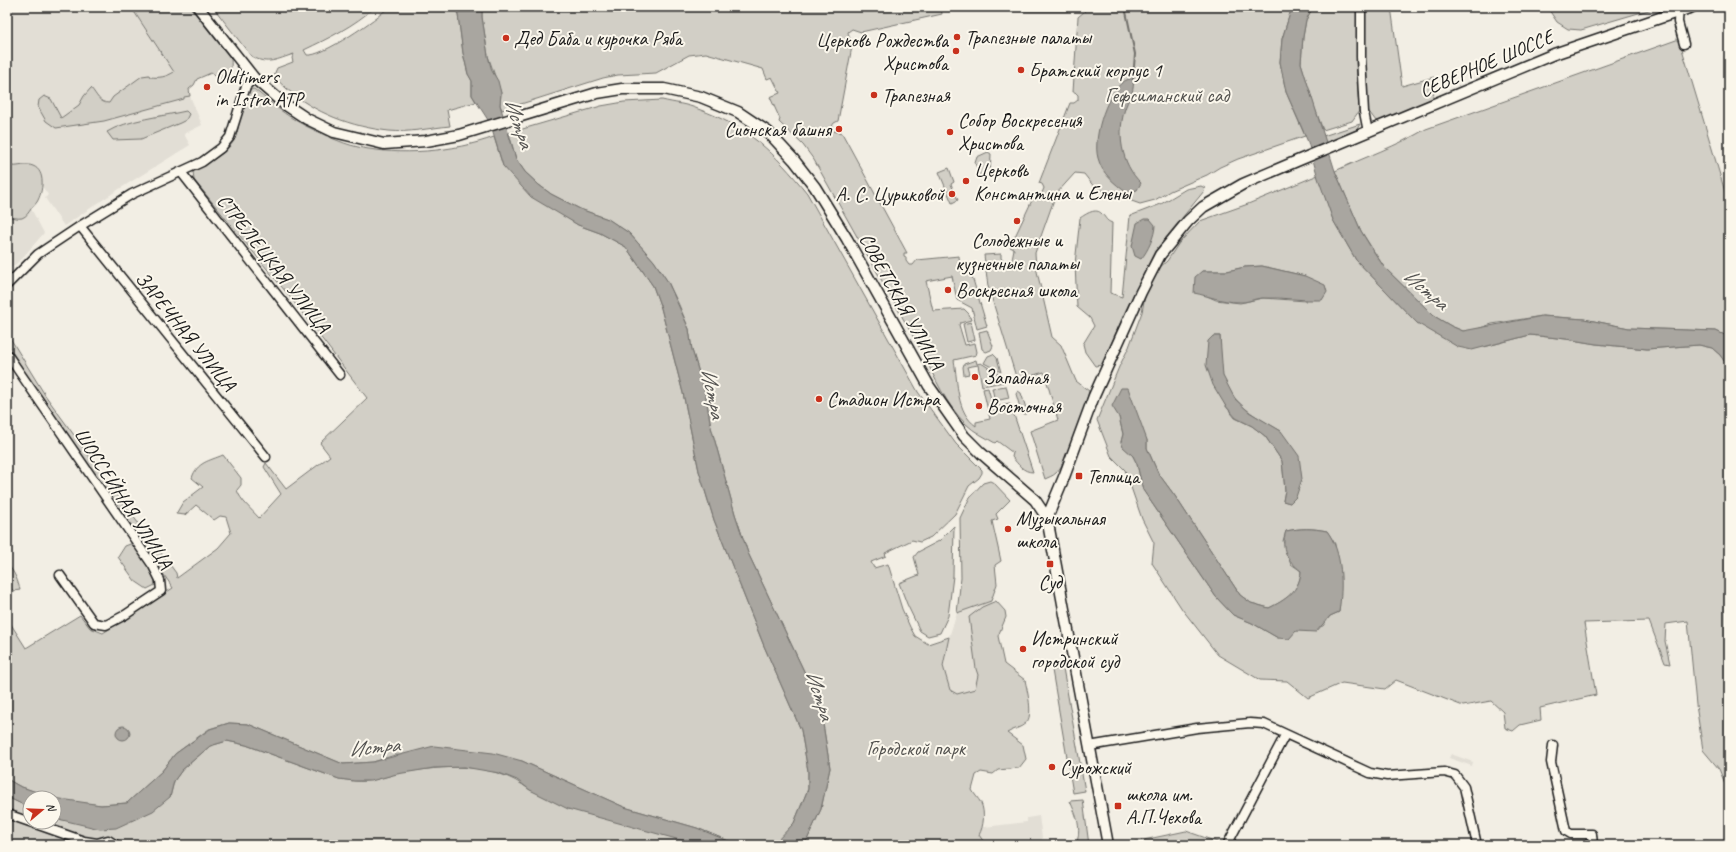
<svg xmlns="http://www.w3.org/2000/svg" width="1736" height="852" font-family="Caveat,sans-serif">
<style>
.built{fill:#e2ded5}
.green{fill:#d2cfc6;stroke:#777671;fill-rule:evenodd}
.water{fill:#a9a6a0;stroke:#716f6b}
.lines{fill:none;stroke-linecap:round;stroke-linejoin:round}
.stream{stroke:#716f6b;stroke-width:2}
.minor-casing{stroke:#1c1c1c;stroke-width:11}
.major-casing{stroke:#1c1c1c;stroke-width:13}
.minor{stroke:#fbf7ec;stroke-width:8}
.major{stroke:#fbf7ec;stroke-width:10}
.poi-dot{fill:#c8321e;stroke:#fbf7ec;stroke-width:1.5}
.labels{text-anchor:middle;stroke-width:4;stroke-linejoin:round;paint-order:stroke}
.poi-label{font-size:20px;fill:#1c1c1c;stroke:#fbf7ec;text-anchor:start}
.street-label{font-size:20px;fill:#1c1c1c;stroke:#fbf7ec}
.park-label{font-size:20px;fill:#53524f;stroke:#fbf7ec}
.water-label{font-size:21px;font-style:italic;fill:#545351;stroke:#fbf7ec}
</style>
<rect width="100%" height="100%" fill="#f2eee4"/>
<filter id="ink" filterUnits="userSpaceOnUse"><feTurbulence type="fractalNoise" baseFrequency=".025" numOctaves="2"/><feDisplacementMap in="SourceGraphic" scale="8" xChannelSelector="R" yChannelSelector="G"/><feConvolveMatrix kernelMatrix="1 2 1 2 8 2 1 2 1" color-interpolation-filters="sRGB"/></filter>
<g filter="url(#ink)">
<!-- built -->
<path class="built" d="M7,7H131L190,96L202,125L184,134L190,145L116,191L64,226L45,198L48,195L42,186L15,165L7,167Z
M7,168L21,190L44,233L23,257V258L7,271Z
M991,601L994,628L969,710L950,690L943,666L949,637L957,613Z
M1451,754L1473,762L1472,766L1449,758Z
M1039,816L1043,845H971L967,829L1027,822V818Z"/>
<!-- green -->
<path class="green" d="M131,7H190L231,59C232,69 230,75 222,81L211,73L197,79L194,85L189,89L190,96L184,97V99L104,121L56,128L46,121L38,107L39,100L44,96L51,99L61,118L79,105L84,96L91,88C97,95 99,103 109,103L113,97L142,76L149,75L150,77C160,78 166,77 174,72Z
M213,7H375C354,26 329,38 304,50L307,55C321,58 378,18 389,7H457L463,53L468,74L472,81V95L476,102L447,110L450,126C430,128 408,133 389,131C352,127 314,113 286,88C281,83 277,81 274,75L277,68L293,62L292,58L294,54C277,59 268,66 251,56Z
M482,7H941L942,14L861,32L852,29L848,32L849,37L853,41L838,121L834,123L832,126L833,131L842,133L907,253H904V256L906,257V261L909,265H913L917,260L959,256L960,268L971,273L987,326L977,329L972,308L957,300L952,276L926,281L933,311L964,309L969,314L971,320L960,323L959,325L965,345L975,343L977,352L976,355L954,360C958,383 956,412 976,426V422L990,419L983,389L988,388L993,406L1010,403L1033,472C1023,472 1018,464 1012,457L1013,453L997,441L995,443C985,437 974,432 966,424C946,405 935,378 923,354L814,160L803,145L779,122L780,119L770,97L780,93L772,77L767,79L763,69L706,53L689,55L656,73L618,75L603,78L502,110L500,105L501,93L488,56L482,17Z
M956,7H1074L1073,11H957Z
M1084,7H1292L1282,39L1280,62L1286,92L1305,136L1238,159L1220,167L1207,175L1170,191L1155,200L1140,204L1095,188L1084,174L1075,173L1056,194L1035,253L1036,267L1052,337L1061,345L1076,381L1089,391C1085,408 1068,462 1056,473C1053,476 1049,477 1045,479L1030,431L1058,420L1044,372L1017,380L988,286L984,255L1001,254V258L1004,262H1010L1012,259L1014,249L1010,247L1035,194L1038,195L1042,193L1044,188L1042,184L1039,183L1070,103H1074L1078,100V95L1075,92H1073L1078,17L1085,11Z
M1313,7H1357V54L1356,63L1359,111L1352,121L1323,130L1314,106L1301,63L1303,37L1306,20Z
M1363,7H1391L1402,86L1434,77V92L1432,99L1382,120L1376,121L1367,109L1365,99Z
M1547,7H1659L1581,30L1568,29L1557,22Z
M1679,39L1729,205V337L1716,331L1629,328L1584,319L1542,316L1492,324L1474,330L1463,331L1451,326L1434,316L1384,267L1361,231L1335,171C1365,157 1397,146 1426,129Z
M254,89C270,102 286,116 304,125C320,133 340,143 358,147C400,156 453,152 494,137L503,166L560,213L578,225L600,233L626,247L653,286L661,308L683,393L699,471L714,520L764,646L801,730L808,771V789L794,823L777,843L773,845H738L697,828L624,807L522,761L395,755L373,762L343,764L248,724L229,723L209,729L175,754L162,771L127,803L101,805L58,800L19,786L7,779V618L26,648L80,615L90,628L103,633L173,588L41,397L7,344V333L45,395L129,511L165,558L176,573L177,578L218,548L231,533L226,517L220,516L214,520L196,505L185,515L176,514L183,502L203,487L192,478C197,462 209,461 223,455L241,478V485L237,490C240,500 252,510 259,518L281,494L264,467L266,463L286,489L330,456L320,443L367,398L290,297L194,180L193,171C208,162 230,153 236,136C241,121 239,105 245,90Z
M662,100C674,103 687,104 698,109C748,127 774,152 807,193L918,392L956,444L982,470V473L979,478L969,486L955,514L931,537L920,542L912,540L885,553L886,556L871,562L874,568L888,564L902,609L910,627L915,636L928,644L949,637L943,666L950,690L957,694L975,689L978,675L976,669L969,617L982,607L996,601L1005,611L1006,617L998,636L1004,664L1025,680C1027,690 1034,716 1026,723C1021,728 1013,729 1007,733L1023,745L1026,759L1019,768L998,770L993,774L981,772L976,775L972,790C974,794 978,798 981,803C985,812 984,826 979,835L986,845H802L807,840L821,809L830,768L820,705L748,553L735,514L711,427L705,392L692,350L689,329L679,305L668,282L654,261L629,233L608,219L580,209L551,194L539,185L525,172L516,159L509,133L601,106L624,102Z
M186,111L189,114L186,120L180,123L141,139L113,140L107,132C126,120 164,116 186,111Z
M1360,124L1356,131L1326,144L1323,136Z
M988,152L991,154L990,175L981,178L975,163L977,157Z
M7,160L12,166C19,167 26,163 33,166C46,171 43,192 37,202C35,205 32,207 31,209C28,213 27,216 22,218C18,219 11,217 7,216Z
M949,168L954,182L951,184L958,200L952,203L939,172Z
M1318,175L1333,220L1356,260L1417,323L1484,347L1530,335L1566,339L1596,344L1647,349L1699,345L1712,348L1720,355L1728,366L1729,793L1719,769L1703,750L1696,705L1688,621L1666,624L1665,641L1670,664L1665,663L1649,621L1584,623L1596,695L1540,708L1541,720L1520,725L1513,731L1505,728L1503,712L1491,701L1463,706L1396,680L1385,689L1342,683L1308,698L1287,681L1260,680L1218,655L1182,609L1152,563L1154,543L1142,519L1125,470L1111,456L1097,420L1119,367L1129,347L1142,312L1145,296L1159,268L1167,261L1179,243L1200,221L1248,204ZM1262,266L1305,276L1306,301L1263,298L1240,303L1216,300L1207,296L1202,271H1227L1245,267ZM1213,336H1220C1220,348 1219,365 1223,377C1233,405 1256,417 1281,431L1290,503L1283,501L1285,490L1282,461L1265,436L1252,426L1235,418L1225,405ZM1119,417L1147,440V448L1158,473L1175,496L1240,595L1251,603L1269,608C1286,600 1300,591 1301,571L1291,564L1283,541L1286,531C1301,528 1312,528 1327,531L1335,544L1339,612L1330,616L1323,626L1296,631L1278,638L1252,623L1233,615L1216,597L1143,490L1137,464L1133,456L1124,447L1121,442L1123,434Z
M1201,186L1205,188L1204,191L1155,251L1125,312L1102,365L1095,366L1085,352L1083,344L1094,326L1090,318L1077,307L1075,264L1080,218C1086,214 1096,207 1102,214C1107,219 1105,220 1112,223L1110,293L1122,297L1130,216L1161,204L1186,189Z
M971,322L975,340L967,342L963,324Z
M987,330L993,346L991,350L986,352L982,349L979,332Z
M993,354L997,358L1001,372L984,363L988,356Z
M976,360L977,364L981,363L1003,377L1004,382L982,386L978,365L967,367L969,374L964,375L963,367L964,364Z
M1006,386L1009,398L995,401L992,388Z
M1018,391L1021,393L1027,411L1026,414H1022L1016,394Z
M990,481L994,483L1010,500L996,514L998,519L992,521L1001,561L995,565L997,584L991,601L957,613L961,578L960,518L970,497L983,483Z
M954,526L953,576L948,616L940,633L928,636L920,631L907,604L899,583L919,575L914,557L918,552L939,541Z
M133,543C145,555 155,567 155,585L147,589L135,581L118,557L125,546Z
M8,565C15,573 18,581 20,590L14,591L7,585V566Z
M1063,668L1085,791L1073,793L1052,670Z
M227,741L246,745L339,779C349,780 361,783 372,780C381,779 390,775 399,773C445,766 491,760 530,790L698,845H7V797L30,808V822H54V818L59,820L170,797L174,781L182,770L210,746Z
M1083,800L1089,845H1076C1082,828 1077,817 1070,801Z
M1186,831L1223,844L1222,845H1134V842Z"/>
<!-- water -->
<path class="water" d="M457,7H482V17L488,56L492,71L498,81L501,93L500,105L516,159L525,172L539,185L551,194L580,209L608,219L629,233L654,261L668,282L689,329L692,350L705,392L711,427L735,514L748,553L820,705L830,768L821,809L807,840L802,845H773L794,823L808,789V771L801,730L764,646L714,520L699,471L683,393L661,308L653,286L626,247L600,233L578,225L531,197L503,166L490,123L472,95V81L468,74L463,53Z
M1292,7H1313L1306,20L1303,37L1301,63L1335,171L1361,231L1372,249L1384,267L1434,316L1451,326L1463,331L1542,316L1584,319L1629,328L1716,331L1729,337V368L1720,355L1712,348L1699,345L1647,349L1596,344L1566,339L1530,335L1472,350L1458,347L1417,323L1356,260L1333,220L1318,178L1308,142L1286,92L1280,62L1282,39Z
M1129,79H1133C1135,90 1130,96 1126,106C1116,132 1121,164 1141,183L1137,190L1127,193C1114,183 1102,174 1098,158C1092,138 1108,85 1129,79Z
M1144,219H1150L1155,225C1155,235 1148,251 1141,259L1135,256L1132,246L1137,223Z
M1262,266L1305,276L1325,285L1327,292L1322,300C1302,301 1283,297 1263,298C1255,298 1247,303 1239,302C1222,302 1209,296 1194,293L1195,277L1202,271H1227L1245,267Z
M1213,336H1220L1223,376L1235,399L1249,412L1281,431L1299,456L1302,479L1296,497L1290,503L1283,501L1285,490L1282,461L1265,436L1252,426L1236,418L1225,405L1213,385L1206,365L1208,341Z
M1121,388H1128L1147,440V448L1158,473L1175,496L1240,595L1251,603L1269,608C1285,600 1300,591 1301,571C1287,560 1280,549 1286,531C1301,528 1312,528 1327,531C1343,552 1343,586 1339,612L1330,616L1316,632L1296,631L1289,639L1278,638L1252,623L1233,615L1216,597L1143,490L1137,464L1133,456L1123,447L1121,442L1123,434L1119,417L1112,406Z
M229,723L248,724L343,764L373,762L434,746L493,753L522,761L624,807L697,828L738,845H698L568,809L530,790L517,780L499,773L464,767L434,768L397,774L371,781H354L339,779L246,745L227,741L210,746L182,770L174,781L170,797L153,811L116,828L100,829L54,818V798L101,805L127,803L162,771L175,754L210,729Z
M116 733a7 7 0 1 1 14 0a7 7 0 1 1-14 0Z
M7,779L19,786L54,798H30V808L7,797Z"/>
<g class="lines">
<!-- stream -->
<path class="stream" d="M1125,7L1135,54L1133,79"/>
<defs>
<path id="minor" d="M1361,7V57L1364,112L1368,132
M1679,7L1678,22L1684,44
M181,172L340,375
M80,226L266,457
M7,285L38,254L80,226L132,194L202,162L221,148L230,137L246,86L254,78
M7,354L153,566L160,580L161,591L125,615L106,625L94,623L60,575
M1553,745L1551,762L1566,831L1571,834H1592L1593,845
M1089,746L1197,728L1250,723L1264,724L1370,773L1387,776L1444,772L1455,775L1464,787L1477,845
M7,814L84,841L97,843L108,840L116,845
M1227,845L1285,735"/>
<path id="major" d="M198,7L254,78L283,103L307,119L334,132L384,144L426,141L459,135L597,93L622,89H664L701,97L738,112L768,132L794,160L815,187L847,239L929,386L964,436L981,453L1035,500L1047,518L1108,845
M1047,518L1064,477L1094,396L1141,292L1160,255L1188,221L1203,207L1243,184L1297,161L1554,54L1692,7"/>
</defs>
<!-- minor casing -->
<use href="#minor" class="minor-casing"/>
<!-- major casing -->
<use href="#major" class="major-casing"/>
<!-- minor -->
<use href="#minor" class="minor"/>
<!-- major -->
<use href="#major" class="major"/>
</g>
</g>
<!-- markers -->
<g class="poi-dot">
<circle cx="957" cy="37" r="4"/>
<circle cx="506" cy="38" r="4"/>
<circle cx="956" cy="51" r="4"/>
<circle cx="1021" cy="70" r="4"/>
<circle cx="207" cy="87" r="4"/>
<circle cx="874" cy="95" r="4"/>
<circle cx="839" cy="129" r="4"/>
<circle cx="950" cy="132" r="4"/>
<circle cx="966" cy="181" r="4"/>
<circle cx="952" cy="194" r="4"/>
<circle cx="1017" cy="221" r="4"/>
<circle cx="948" cy="290" r="4"/>
<circle cx="975" cy="377" r="4"/>
<circle cx="819" cy="399" r="4"/>
<circle cx="979" cy="406" r="4"/>
<rect x="1075" y="472" width="8" height="8" rx="2"/>
<circle cx="1008" cy="529" r="4"/>
<rect x="1046" y="560" width="8" height="8" rx="2"/>
<circle cx="1023" cy="649" r="4"/>
<circle cx="1052" cy="767" r="4"/>
<rect x="1114" y="802" width="8" height="8" rx="2"/>
</g>
<g class="labels">
<!-- poi labels -->
<g class="poi-label">
<text x="965" y="44">Трапезные палаты</text>
<text x="514" y="45">Дед Баба и курочка Ряба</text>
<text x="948" y="47" text-anchor="end">Церковь Рождества<tspan x="948" dy="23">Христова</tspan></text>
<text x="1029" y="77">Братский корпус 1</text>
<text x="215" y="83">Oldtimers<tspan x="215" dy="23">in Istra ATP</tspan></text>
<text x="882" y="102">Трапезная</text>
<text x="958" y="127">Собор Воскресения<tspan x="958" dy="23">Христова</tspan></text>
<text x="831" y="136" text-anchor="end">Сионская башня</text>
<text x="974" y="177">Церковь<tspan x="974" dy="23">Константина и Елены</tspan></text>
<text x="944" y="201" text-anchor="end">А. С. Цуриковой</text>
<text x="1017" y="247" text-anchor="middle">Солодежные и<tspan x="1017" dy="23">кузнечные палаты</tspan></text>
<text x="956" y="297">Воскресная школа</text>
<text x="983" y="384">Западная</text>
<text x="827" y="406">Стадион Истра</text>
<text x="987" y="413">Восточная</text>
<text x="1087" y="483">Теплица</text>
<text x="1016" y="525">Музыкальная<tspan x="1016" dy="23">школа</tspan></text>
<text x="1050" y="589" text-anchor="middle">Суд</text>
<text x="1031" y="645">Истринский<tspan x="1031" dy="23">городской суд</tspan></text>
<text x="1060" y="774">Сурожский</text>
<text x="1126" y="801">школа им.<tspan x="1126" dy="23">А.П.Чехова</tspan></text>
</g>
<!-- street labels -->
<g class="street-label">
<text transform="translate(1486 63) rotate(-23)" y="7">СЕВЕРНОЕ ШОССЕ</text>
<text transform="translate(274 263) rotate(52)" y="7">СТРЕЛЕЦКАЯ УЛИЦА</text>
<text transform="translate(902 301) rotate(61)" y="7">СОВЕТСКАЯ УЛИЦА</text>
<text transform="translate(186 331) rotate(51)" y="7">ЗАРЕЧНАЯ УЛИЦА</text>
<text transform="translate(124 498) rotate(57)" y="7">ШОССЕЙНАЯ УЛИЦА</text>
</g>
<!-- park labels -->
<g class="park-label">
<text x="1167" y="102">Гефсиманский сад</text>
<text x="916" y="755">Городской парк</text>
</g>
<!-- water labels -->
<g class="water-label">
<text transform="translate(519 123) rotate(71)" y="7">Истра</text>
<text transform="translate(1426 289) rotate(40)" y="7">Истра</text>
<text transform="translate(713 393) rotate(78)" y="7">Истра</text>
<text transform="translate(820 695) rotate(72)" y="7">Истра</text>
<text transform="translate(374 747) rotate(-6)" y="7">Истра</text>
</g>
</g>
<!-- margin -->
<rect width="1736" height="852" fill="none" stroke="#fbf7ec" stroke-width="24"/>
<rect x="12" y="12" width="1712" height="828" fill="none" stroke="#1c1c1c" stroke-width="1.5" filter="url(#ink)"/>
<!-- north arrow -->
<g transform="translate(42 810) rotate(71)"><circle r="19" fill="#fbf7ec" stroke="#a29f99"/>
<path d="M0-3L7 15L0 10L-7 15Z" fill="#c8321e"/>
<text y="-6" font-size="11" font-weight="bold" text-anchor="middle" fill="#1c1c1c">N</text>
</g>
</svg>
